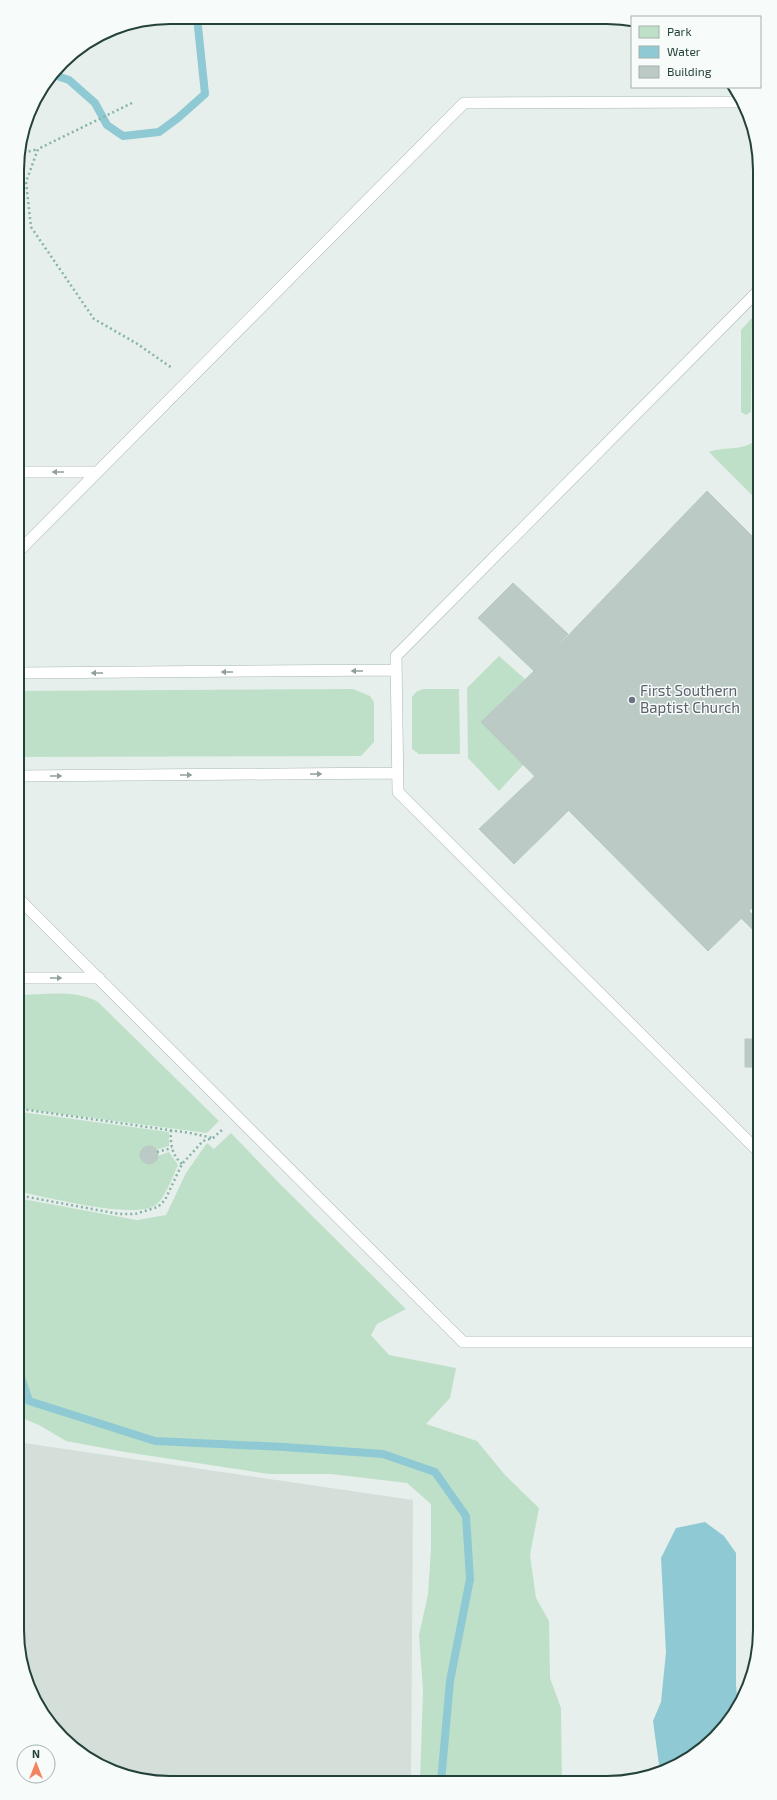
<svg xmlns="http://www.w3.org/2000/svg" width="777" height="1800" font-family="'Exo 2',sans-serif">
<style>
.built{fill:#d4dfda}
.green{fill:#bfe0c8}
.water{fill:#8ec9d4}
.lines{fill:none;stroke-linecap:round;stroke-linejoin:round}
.stream{stroke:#8ec9d4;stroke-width:8}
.building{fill:#bbcac4;stroke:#b8c9c2}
.service-casing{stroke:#a8b8b2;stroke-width:12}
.path{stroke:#86b3a5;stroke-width:2.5;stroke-dasharray:2 3;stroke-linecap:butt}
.service{stroke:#fff;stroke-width:11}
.oneway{fill:#92a09c}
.worship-dot{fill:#6b7280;stroke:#f7fbf9;stroke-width:1.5}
.labels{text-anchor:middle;stroke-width:3;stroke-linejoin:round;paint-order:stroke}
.worship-label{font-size:15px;fill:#5b616d;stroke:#f7fbf9;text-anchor:start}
.rim{fill:none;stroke:#24423a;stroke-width:2}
</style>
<rect width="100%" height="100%" fill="#e6efeb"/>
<!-- built -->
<path class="built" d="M17,1442L413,1500L411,1782L140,1780L102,1767L69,1745L38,1707L22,1670L17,1630Z"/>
<!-- green -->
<path class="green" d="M752,318L751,408V412L746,415L741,412V330Z
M760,438V503L709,452C728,445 740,453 760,438Z
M499,656L525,679L481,722L524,764L499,791L468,758L467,688Z
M353,689L370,696L374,702V742L361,756L17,757V691Z
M423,689H459L460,754H419L412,749V697L416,692Z
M17,995C43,995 75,989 98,1002L219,1121L207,1133L17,1108Z
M21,1112L169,1132V1146L156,1150L149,1146L143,1148L140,1154L142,1160L148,1164L155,1162L158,1156L169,1152L178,1165C173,1176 165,1198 156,1205C135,1220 45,1197 17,1191V1114Z
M231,1133L279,1183L406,1309L377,1324L371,1335L389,1355L456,1368L450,1398L426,1424L477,1441L505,1475L539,1508L530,1555L536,1598L549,1621L550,1678L561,1708L562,1783L420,1782L423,1690L419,1635L428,1594L431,1549V1504L407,1483L331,1474H269L125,1452L66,1441L39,1425L17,1416V1198L137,1220L166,1215L186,1173L207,1143L214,1149Z"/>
<!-- water -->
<path class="water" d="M705,1522L724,1536L736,1553V1685L738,1706L728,1723L692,1757L660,1772L653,1721L661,1702L666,1652L661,1558L676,1528Z"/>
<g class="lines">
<!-- stream -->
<path class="stream" d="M54,75L69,80L95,103L107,125L123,136L159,132L178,118L205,94L197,17
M17,1371L20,1374L29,1401L155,1441L284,1447L383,1454L435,1472L466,1516L470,1579L450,1681L441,1782"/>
</g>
<!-- building -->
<path class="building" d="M707,491L760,544V900L708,951L481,722L534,671Z
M513,583L568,634L534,671L478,618Z
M535,776L569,810L514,864L479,829Z
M749,911L760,922V937L741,918Z
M745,1039H760V1067H745Z
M140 1155a9 9 0 1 1 18 0a9 9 0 1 1-18 0Z"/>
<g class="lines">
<defs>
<path id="service" d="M17,472H97
M17,553L464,103L743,102
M17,673L396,670
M17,776L397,773
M17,897L463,1342H760
M17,978H99
M760,1153L398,792L396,656L760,289"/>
</defs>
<!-- service casing -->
<use href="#service" class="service-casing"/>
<!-- path -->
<path class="path" d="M132,103L38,149L26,182L31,227L94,319L136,343L172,368
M19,154L38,149
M17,1111L21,1109L190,1133L213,1138
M171,1130C170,1144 172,1155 182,1164
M157,1152L172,1148
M17,1195L119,1214H135L158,1207L165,1200L182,1164L203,1141L213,1138L223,1129"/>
<!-- service -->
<use href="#service" class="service"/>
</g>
<!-- one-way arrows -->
<defs><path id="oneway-solid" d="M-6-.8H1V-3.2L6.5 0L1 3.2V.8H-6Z"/></defs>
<g class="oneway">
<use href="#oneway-solid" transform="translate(58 472) rotate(180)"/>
<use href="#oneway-solid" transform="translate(357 671) rotate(180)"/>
<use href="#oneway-solid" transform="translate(227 672) rotate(180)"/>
<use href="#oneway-solid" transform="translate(97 673) rotate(180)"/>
<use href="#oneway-solid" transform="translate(316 774)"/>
<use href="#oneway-solid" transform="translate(186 775)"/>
<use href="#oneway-solid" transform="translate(56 776)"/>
<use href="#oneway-solid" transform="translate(56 978)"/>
</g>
<!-- markers -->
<circle class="worship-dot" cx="632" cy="700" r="4"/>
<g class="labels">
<!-- worship labels -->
<g class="worship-label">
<text x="640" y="696">First Southern<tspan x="640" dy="17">Baptist Church</tspan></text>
</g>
</g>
<!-- crop -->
<path d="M0 0H777V1800H0ZM170 24H607A146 146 0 0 1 753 170V1630A146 146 0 0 1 607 1776H170A146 146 0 0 1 24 1630V170A146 146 0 0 1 170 24Z" fill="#f7fbf9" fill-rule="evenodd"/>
<path class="rim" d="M170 24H607A146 146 0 0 1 753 170V1630A146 146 0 0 1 607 1776H170A146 146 0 0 1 24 1630V170A146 146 0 0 1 170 24Z"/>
<!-- legend -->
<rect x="631" y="16" width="130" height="72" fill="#f7fbf9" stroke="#a3b1ad"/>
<rect x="639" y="26" width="20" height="12" fill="#bfe0c8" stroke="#a3b1ad"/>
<text x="667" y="36" font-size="12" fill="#24423a">Park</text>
<rect x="639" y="46" width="20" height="12" fill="#8ec9d4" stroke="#a3b1ad"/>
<text x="667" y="56" font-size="12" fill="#24423a">Water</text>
<rect x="639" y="66" width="20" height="12" fill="#bbcac4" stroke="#a3b1ad"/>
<text x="667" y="76" font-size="12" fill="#24423a">Building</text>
<!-- north arrow -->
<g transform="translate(36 1764)"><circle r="19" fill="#f7fbf9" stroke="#a3b1ad"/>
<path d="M0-3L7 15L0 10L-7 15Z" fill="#f4845f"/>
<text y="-6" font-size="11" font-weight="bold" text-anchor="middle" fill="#24423a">N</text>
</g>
</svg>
